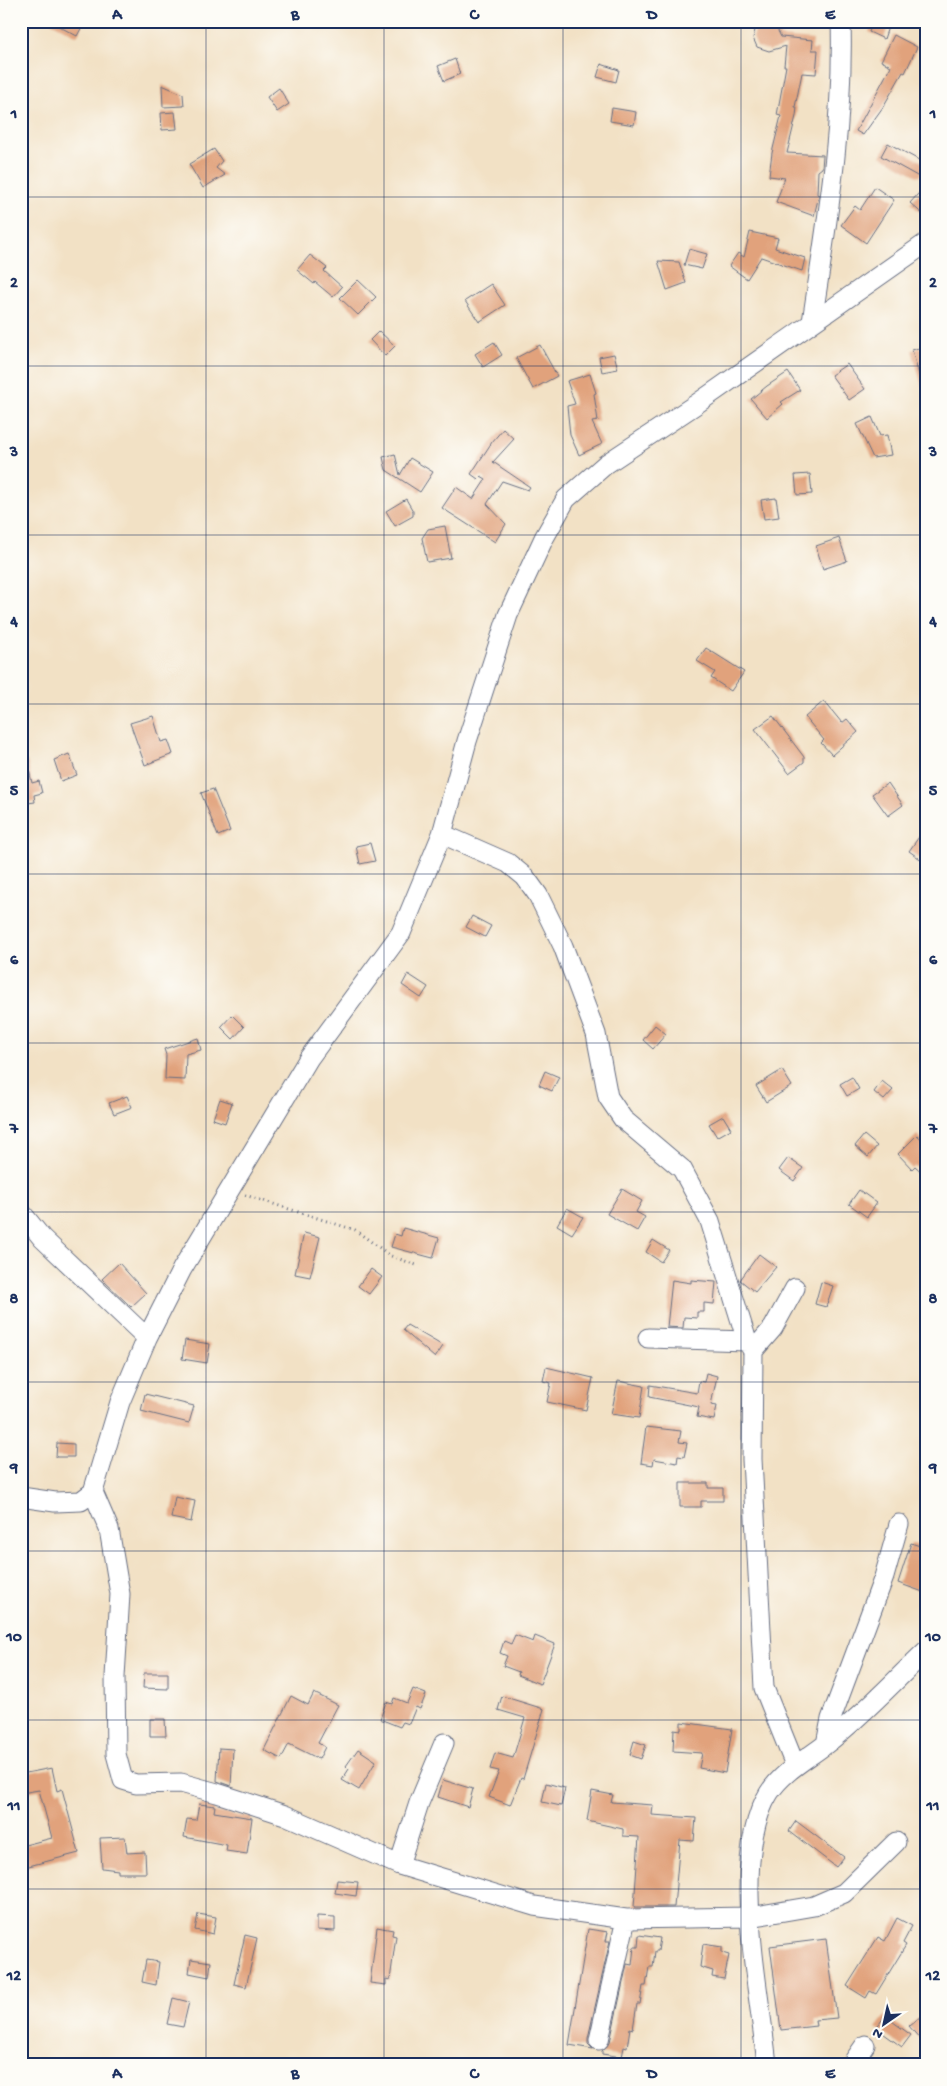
<svg xmlns="http://www.w3.org/2000/svg" width="947" height="2086" font-family="'Gochi Hand',sans-serif">
<style>
.building{fill:#e1a27b}
.lines{fill:none;stroke-linecap:round;stroke-linejoin:round}
.minor-casing{stroke:#666d82;stroke-width:21}
.path{stroke:#666d82;stroke-width:3;stroke-dasharray:1 4;stroke-linecap:butt}
.minor{stroke:#fff;stroke-width:19}
.grid{fill:none;stroke:#1b2f5e;stroke-width:1;stroke-opacity:0.55}
.neatline{fill:none;stroke:#1b2f5e;stroke-width:2}
.grid-label{font-size:16px;text-anchor:middle;font-weight:bold;fill:#1b2f5e}
</style>
<rect width="100%" height="100%" fill="#fdfcf7"/>
<filter id="ink" filterUnits="userSpaceOnUse"><feTurbulence type="fractalNoise" baseFrequency=".02" numOctaves="2"/><feDisplacementMap in="SourceGraphic" scale="10" xChannelSelector="R" yChannelSelector="G"/><feConvolveMatrix kernelMatrix="1 2 1 2 8 2 1 2 1" color-interpolation-filters="sRGB"/></filter>
<filter id="wash" filterUnits="userSpaceOnUse"><feTurbulence type="fractalNoise" baseFrequency=".0096" numOctaves="4" result="noise"/><feDisplacementMap in="SourceGraphic" scale="20" xChannelSelector="R" yChannelSelector="G"/><feGaussianBlur stdDeviation="1.12" result="paint"/><feColorMatrix in="noise" values="0 0 0 0 0 0 0 0 0 0 0 0 0 0 0 0 0 1.4 0 .05"/><feComposite in="paint" operator="in"/></filter>
<g filter="url(#wash)">
<rect width="100%" height="100%" fill="#f2e1c5"/>
<g id="blocks">
<!-- building -->
<path class="building" d="M49,21H85L77,36Z
M873,21H890L884,39L869,32Z
M767,24L776,27L781,37L813,40L812,50H818L816,74L802,73L795,107H797L796,116L787,153L823,155L822,168L818,171L817,194L819,195L814,216L776,202L785,178L769,176L772,153L781,116L777,115L786,66H784L786,46L769,51L757,47L753,38L755,30Z
M894,35L917,47L905,73L903,72L883,107L863,135L856,131L891,66L881,61Z
M455,59L460,74L444,81L438,66Z
M601,64L619,70L616,82L597,77Z
M162,85L183,94L184,106L163,107Z
M279,88L289,104L277,112L267,97Z
M612,108L636,112L634,125L610,121Z
M175,112L177,129L162,130L161,113Z
M888,143L926,164L919,177L881,156Z
M214,149L222,161L216,168L225,175L203,188L189,164Z
M926,185V217L910,203Z
M875,187L894,200L866,243L841,225L855,206L860,210Z
M750,232L778,238L775,248L805,258L802,271L761,257L747,279L729,266L738,253L744,257Z
M689,249L707,254L702,269L684,265Z
M310,255L327,268L324,271L342,287L333,297L315,282L314,284L297,270Z
M658,261L679,262L686,283L667,290Z
M358,280L376,297L358,315L340,298Z
M491,284L505,305L479,322L465,301Z
M379,331L395,346L385,356L370,340Z
M494,342L502,355L483,367L475,354Z
M540,345L557,376L533,389L516,358Z
M926,346V386H922L912,350Z
M614,354L618,369L602,372L599,357Z
M847,364L865,389L849,400L831,375Z
M788,372L800,390L781,402L783,404L767,418L751,399L767,386Z
M590,374L596,393L594,394L598,421L592,422L602,444L579,455L570,435L567,406L575,404L567,381Z
M872,417L880,436L887,435L891,455L873,458L857,424Z
M503,429L514,439L493,462L530,487L528,490L502,481L487,504L506,524L495,542L442,508L456,487L473,499L486,479L481,476L478,479L471,474L492,442Z
M395,454L400,475L410,458L433,472L420,492L386,470L383,457Z
M810,474L812,494L797,495L795,475Z
M776,498L779,517L764,519L761,500Z
M406,499L413,511V516L395,526L386,511Z
M445,526L451,558L427,562L422,538L428,529Z
M839,538L847,561L823,569L816,546Z
M706,648L744,672L731,691L711,678L715,672L697,661Z
M824,701L842,723L847,719L858,732L832,755L821,743L824,740L805,717Z
M153,716L161,742L168,740L173,754L145,765L130,723Z
M773,716L804,757V762L789,773L755,729Z
M69,754L77,775L61,781L54,760Z
M21,761H27L32,783L39,781L42,793L34,795L35,802L21,804Z
M888,783L903,805L888,816L872,794Z
M213,789L230,831L218,836L201,793Z
M926,827V863L909,851Z
M370,843L375,861L360,864L356,846Z
M472,916L491,926L485,937L466,927Z
M408,974L428,987L421,998L402,985Z
M232,1015L244,1027L233,1039L221,1027Z
M655,1025L666,1034L653,1049L643,1040Z
M198,1038L201,1050L186,1054L185,1080L165,1079L166,1055L164,1049Z
M782,1070L792,1086L766,1102L756,1086Z
M545,1071L559,1077L552,1091L539,1085Z
M852,1077L859,1089L847,1096L840,1084Z
M882,1081L893,1090L884,1100L874,1092Z
M127,1096L132,1107L114,1114L109,1103Z
M220,1099L232,1103L225,1123L213,1119Z
M723,1116L731,1129L717,1137L709,1124Z
M864,1135L877,1146L868,1157L855,1146Z
M917,1135L926,1143V1176L915,1166L912,1169L898,1154Z
M788,1158L803,1168L794,1181L779,1170Z
M622,1189L642,1201L636,1212L645,1217L637,1231L607,1214Z
M859,1190L877,1203L867,1217L849,1204Z
M567,1208L583,1217L572,1234L557,1225Z
M403,1228L439,1238L433,1258L391,1247L395,1234L401,1236Z
M304,1233L320,1237L310,1277L295,1274Z
M653,1240L669,1250L661,1262L646,1252Z
M759,1254L776,1267L755,1292L740,1280Z
M119,1263L146,1293L131,1307L102,1279Z
M371,1269L382,1277L369,1294L358,1286Z
M672,1280L691,1283V1280L716,1282L714,1304L704,1303V1312H697V1318L684,1317L683,1328L667,1327Z
M821,1282L833,1286L826,1307L815,1304Z
M407,1325L443,1346L435,1358L403,1330Z
M185,1340L210,1344L207,1363L182,1359Z
M546,1367L593,1378L586,1410L547,1402L551,1383L543,1381Z
M706,1373L717,1376L711,1405L717,1406L714,1420L697,1417L699,1407L649,1397L650,1385L697,1393L699,1381L704,1382Z
M618,1381L644,1386L639,1418L611,1414Z
M145,1394L194,1406L189,1423L141,1411Z
M646,1427L681,1431L679,1442L687,1443L684,1457L678,1456L677,1463L654,1459L653,1465L641,1463Z
M57,1443L74,1444V1457H56Z
M680,1483H708V1488H723V1501H701V1507H680Z
M175,1497L195,1501L191,1522L171,1518Z
M911,1543L926,1548V1593L898,1583Z
M515,1635L533,1642L535,1636L555,1644L540,1684L518,1675L519,1672L503,1666L507,1656L500,1653L504,1641L511,1644Z
M144,1673H168V1689L143,1688Z
M413,1689L426,1694L420,1709L416,1707L409,1724L403,1722L400,1727L380,1719L386,1702L392,1704L394,1698L407,1703Z
M314,1693L338,1705L318,1743L325,1747L319,1759L289,1744L281,1759L264,1750L291,1696L308,1705Z
M502,1696L544,1709L523,1779L521,1778L510,1805L489,1797L499,1771L490,1769L495,1753L513,1758L525,1718L498,1710Z
M150,1719H165L166,1736H150Z
M681,1722L732,1729L725,1773L699,1768L702,1753L673,1751L674,1729L681,1730Z
M634,1741L646,1745L641,1759L630,1755Z
M219,1748L233,1749L231,1786L217,1781Z
M358,1749L376,1761L359,1790L342,1780L349,1769L346,1766Z
M52,1768L57,1791L62,1789L79,1853L21,1868V1846L52,1838L39,1790L21,1793V1774Z
M443,1780L473,1789L468,1807L438,1797Z
M546,1783L565,1788L561,1806L542,1802Z
M592,1791L613,1795L611,1802L653,1805L652,1815L696,1818L694,1841L680,1840L674,1907H634L639,1837L623,1836V1829L587,1821Z
M199,1804L215,1806L214,1812L252,1818L247,1854L226,1851L227,1845L184,1837L187,1819L196,1820Z
M796,1821L844,1857L836,1867L789,1831Z
M125,1837L127,1853L145,1852L146,1873H118V1870L102,1868L100,1838Z
M337,1880L358,1882L356,1896L335,1893Z
M198,1914L216,1917L213,1934L195,1930Z
M317,1916L335,1917V1931L317,1930Z
M897,1918L912,1926L903,1943L906,1945L876,1994L870,1991L866,1998L847,1986L878,1937L885,1941Z
M377,1927L393,1930L392,1935L396,1936L390,1980L386,1979V1985L370,1983Z
M588,1929L608,1932L606,1941H610L588,2038V2044L593,2049L569,2045Z
M245,1935L257,1938L246,1987L234,1984Z
M639,1935L660,1938L658,1951H655L653,1967H649L646,1986H643L640,2004H637L633,2029L630,2028L627,2048L624,2047L622,2057L602,2054V2051L610,2042L627,1964L632,1965L634,1947H638Z
M826,1939L837,2018L815,2020L816,2026L781,2030L770,1946Z
M703,1944L722,1947V1953L729,1955L724,1979L712,1977L713,1971L700,1967Z
M191,1959L211,1962L209,1977L189,1973Z
M146,1960L159,1962L156,1985L142,1982Z
M173,1998L189,2002L183,2027L167,2024Z
M926,2012V2046L909,2026Z
M885,2016L911,2035L902,2047L876,2028Z"/>
</g>
</g>
<g filter="url(#ink)">
<use href="#blocks" fill-opacity="0" stroke="#666d82" stroke-width="1"/>
<g class="lines">
<defs>
<path id="minor" d="M812,322C827,222 844,123 841,21
M442,834L508,863L525,877L538,895L563,946L596,1034L608,1097L623,1119L682,1169L710,1221L747,1341L753,1351L752,1459L764,1688L795,1765
M21,1212L42,1238L147,1338
M648,1338L747,1341
M753,1351L773,1328L795,1288
M93,1492L109,1529L120,1594L115,1677L116,1754L123,1780L136,1784L181,1783L217,1793L285,1815L399,1865L534,1906L626,1919L750,1917L814,1906L844,1893L896,1842
M21,1497L55,1502L81,1501L93,1492L120,1402L147,1338L182,1269L309,1058L401,933L442,834L467,741L508,615L544,538L566,499L606,464L695,405L926,243
M826,1744L831,1719L884,1577L899,1524
M399,1865L419,1803L444,1743
M599,2040L626,1919
M767,2065C760,1991 729,1857 769,1793C783,1771 807,1759 826,1744C862,1716 893,1682 926,1651
M851,2065L865,2045"/>
</defs>
<!-- minor casing -->
<use href="#minor" class="minor-casing"/>
<!-- path -->
<path class="path" d="M245,1195L355,1230L391,1256L419,1266"/>
<!-- minor -->
<use href="#minor" class="minor"/>
</g>
</g>
<!-- grid -->
<path class="grid" d="M206,21V2065M384,21V2065M563,21V2065M741,21V2065M21,197H926M21,366H926M21,535H926M21,704H926M21,874H926M21,1043H926M21,1212H926M21,1382H926M21,1551H926M21,1720H926M21,1889H926"/>
<!-- margin -->
<rect width="947" height="2086" fill="none" stroke="#fdfcf7" stroke-width="55"/>
<!-- north arrow -->
<g transform="translate(884 2024) rotate(214)" stroke="#fdfcf7" stroke-width="4" paint-order="stroke">
<path d="M0-4L9 19L0 12L-9 19Z" fill="#1b2f5e"/>
<text y="-8" font-size="14" font-weight="bold" text-anchor="middle" fill="#1b2f5e">N</text>
</g>
<rect x="28" y="28" width="892" height="2030" class="neatline"/>
<g class="grid-label">
<text x="117" y="19">A</text>
<text x="295" y="19">B</text>
<text x="474" y="19">C</text>
<text x="652" y="19">D</text>
<text x="830" y="19">E</text>
<text x="14" y="118">1</text>
<text x="933" y="118">1</text>
<text x="14" y="287">2</text>
<text x="933" y="287">2</text>
<text x="14" y="456">3</text>
<text x="933" y="456">3</text>
<text x="14" y="626">4</text>
<text x="933" y="626">4</text>
<text x="14" y="795">5</text>
<text x="933" y="795">5</text>
<text x="14" y="964">6</text>
<text x="933" y="964">6</text>
<text x="14" y="1133">7</text>
<text x="933" y="1133">7</text>
<text x="14" y="1303">8</text>
<text x="933" y="1303">8</text>
<text x="14" y="1472">9</text>
<text x="933" y="1472">9</text>
<text x="14" y="1641">10</text>
<text x="933" y="1641">10</text>
<text x="14" y="1810">11</text>
<text x="933" y="1810">11</text>
<text x="14" y="1980">12</text>
<text x="933" y="1980">12</text>
<text x="117" y="2078">A</text>
<text x="295" y="2078">B</text>
<text x="474" y="2078">C</text>
<text x="652" y="2078">D</text>
<text x="830" y="2078">E</text>
</g>
</svg>
